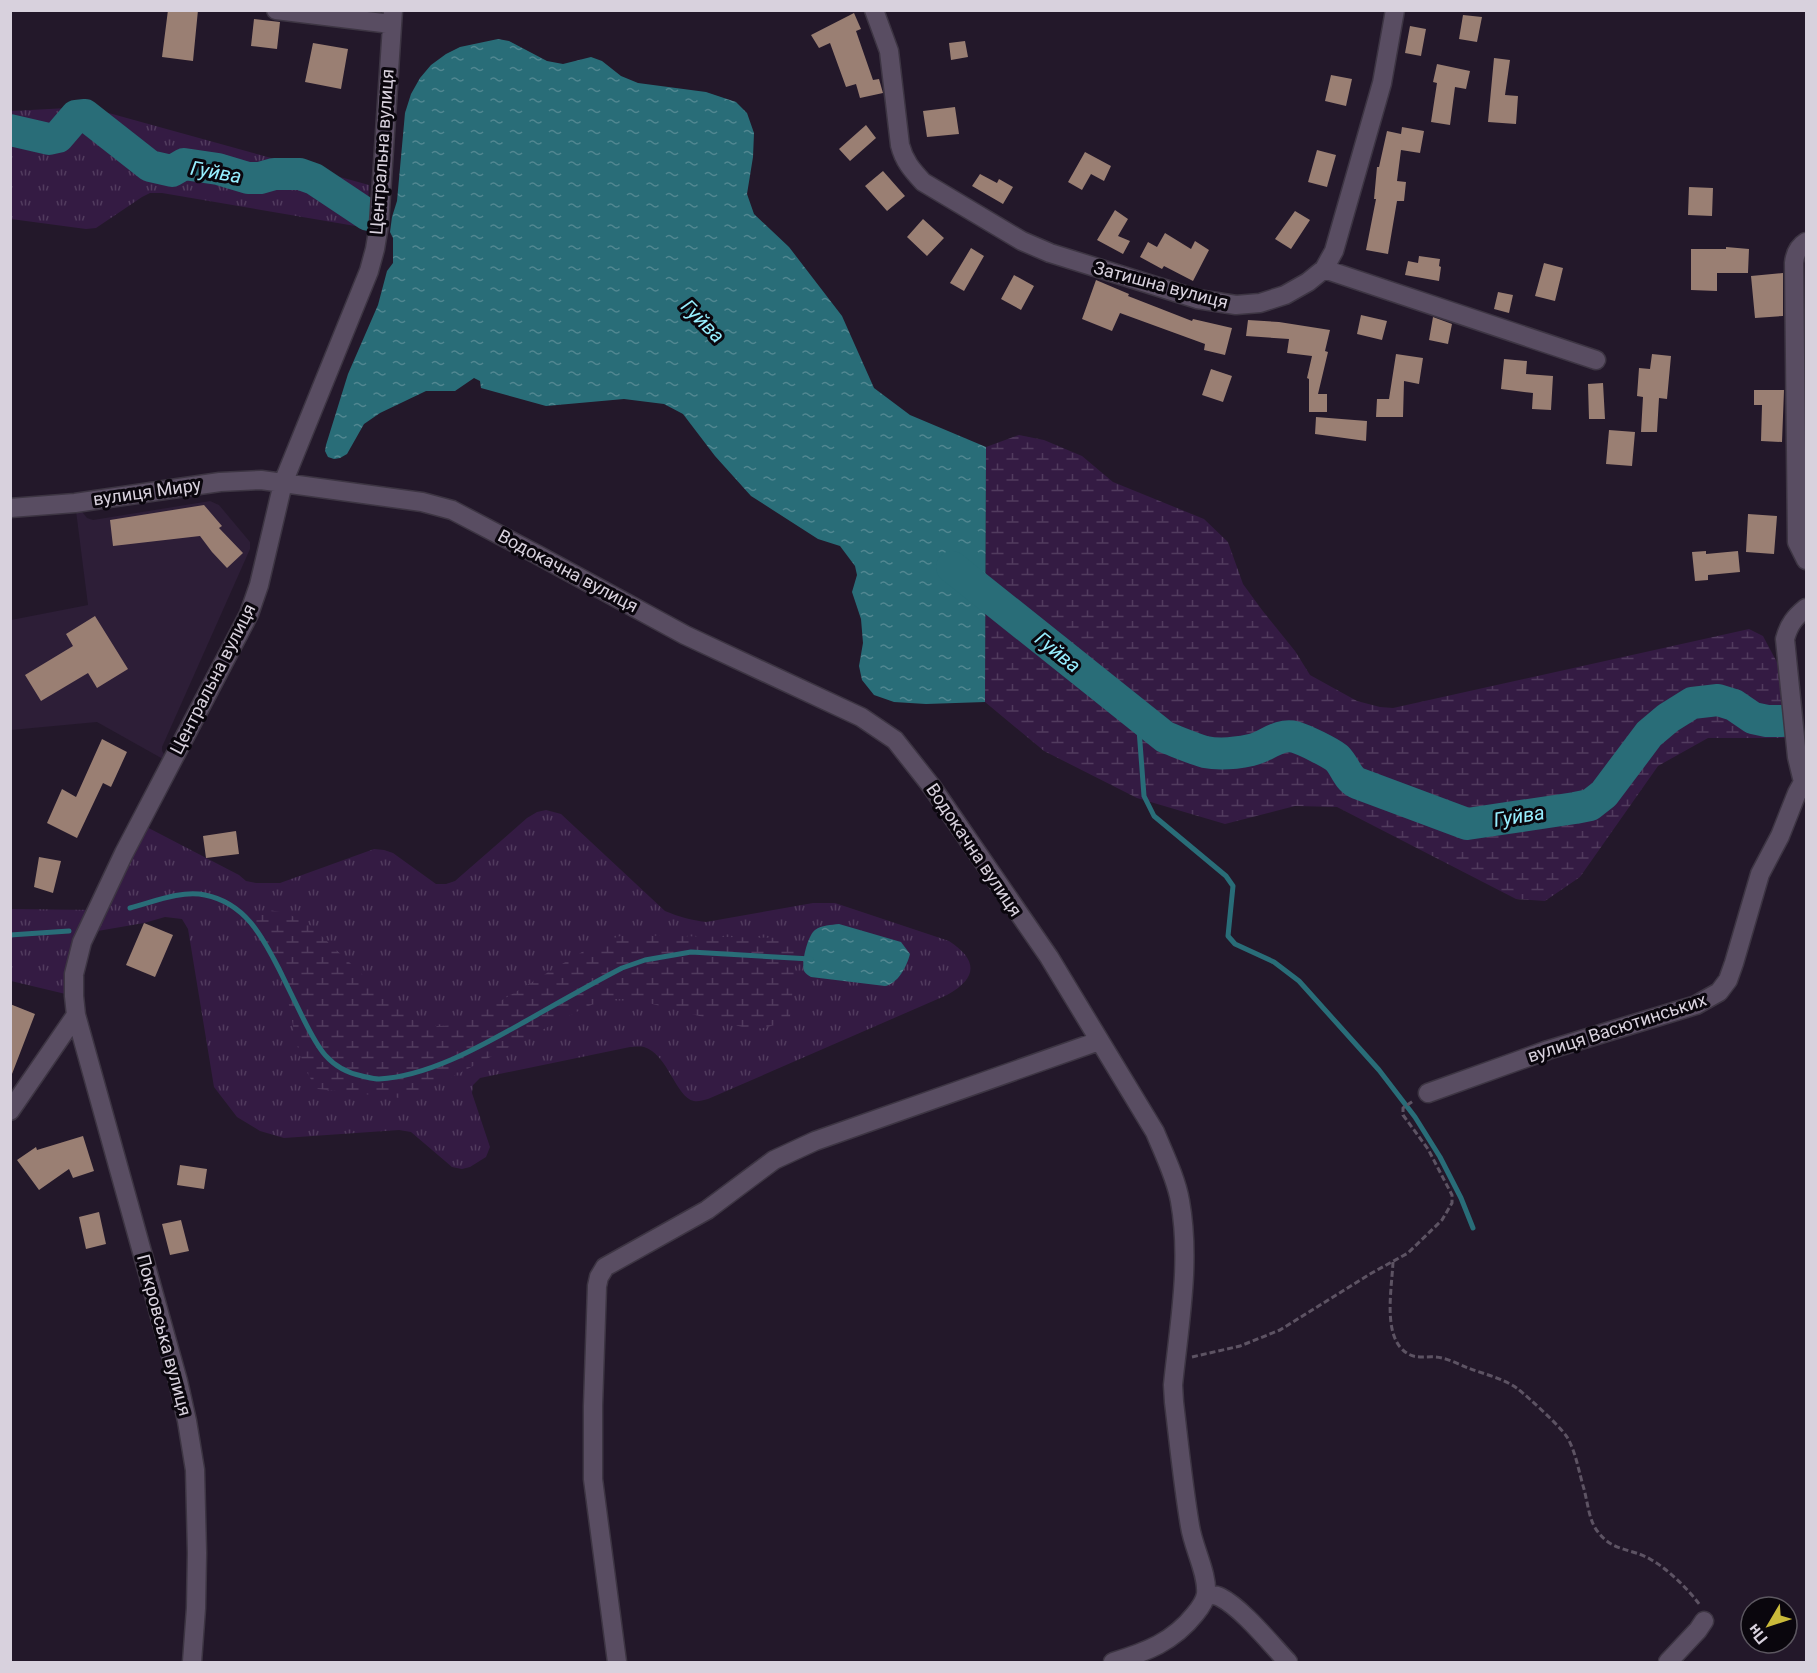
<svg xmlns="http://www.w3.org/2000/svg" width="1817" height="1673" font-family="Roboto,sans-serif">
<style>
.built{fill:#2d1e37}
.grass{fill:url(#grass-tufts)}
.wetland{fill:url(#wetland-marsh)}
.water{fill:url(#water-ripples)}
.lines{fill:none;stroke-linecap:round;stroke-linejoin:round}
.stream{stroke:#296d78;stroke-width:5}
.river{stroke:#296d78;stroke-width:32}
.building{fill:#9a7f73}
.minor-casing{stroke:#3d3543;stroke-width:21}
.path{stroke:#5d5363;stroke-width:3;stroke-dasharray:6 3;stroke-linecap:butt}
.minor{stroke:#594d62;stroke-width:18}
.labels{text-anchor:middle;stroke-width:6;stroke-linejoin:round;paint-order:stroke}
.street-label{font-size:18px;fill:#d8d1dd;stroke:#0a060d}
.water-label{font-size:20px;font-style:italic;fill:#97efff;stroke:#0a060d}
</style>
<defs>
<pattern id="grass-tufts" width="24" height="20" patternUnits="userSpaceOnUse" patternTransform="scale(1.5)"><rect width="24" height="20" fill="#341b43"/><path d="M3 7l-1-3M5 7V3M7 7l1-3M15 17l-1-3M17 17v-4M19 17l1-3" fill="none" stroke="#513b5e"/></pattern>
<pattern id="wetland-marsh" width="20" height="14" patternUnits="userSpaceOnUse" patternTransform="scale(1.5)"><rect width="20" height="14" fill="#341b43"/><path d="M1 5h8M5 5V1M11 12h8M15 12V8" fill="none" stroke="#513b5e"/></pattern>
<pattern id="water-ripples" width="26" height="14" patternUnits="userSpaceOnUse" patternTransform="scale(1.5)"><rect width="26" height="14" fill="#296d78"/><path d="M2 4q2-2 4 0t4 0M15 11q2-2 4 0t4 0" fill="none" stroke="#518791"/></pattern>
</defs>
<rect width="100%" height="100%" fill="#23182a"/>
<!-- built -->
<path class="built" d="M210,501L219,505L250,542V549L162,747V751L170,763L97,722L11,730V620L88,605L75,503L87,518L93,520Z"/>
<!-- grass -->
<path class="grass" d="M87,107L369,185L367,228L162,193H150L142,197L96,228L86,229L11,219V111Z
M546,810L561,814L665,911C679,917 691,920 706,922L813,903H835L949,941C978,960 978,978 947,995L708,1099C703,1100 698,1102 694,1101C676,1098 668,1054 644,1047C639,1046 634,1047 630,1047L480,1078L473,1085L472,1093L490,1147L486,1157L470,1167L462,1169L452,1167L411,1132L399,1130L284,1138L260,1131L237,1117L214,1087L188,929L182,919L165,917L144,923L86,933L74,996L11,981V909L97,910L139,823L239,875L246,881L256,883H280L374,849L384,850L393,853L436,884H446L455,881L527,818L537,812Z"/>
<!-- wetland -->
<path class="wetland" d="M1019,435L1044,440L1082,456L1113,482L1204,519L1228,542L1243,584L1262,610L1295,651L1310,675L1357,701L1380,707L1393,708L1749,629L1763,636L1781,670L1788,734L1785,738H1708L1658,766L1580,877L1545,901L1516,899L1337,807L1295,806L1225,824L1137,798L1044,751L985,702L986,447Z
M265,910C283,911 295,916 311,926L406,1016C425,1029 442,1027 464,1023L592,946L607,940L624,935L784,938L792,939L797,945L790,1017C777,1025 766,1029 750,1029L637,1000L616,999L602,1001L586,1007L427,1090L400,1098L318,1089C291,1056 295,1013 281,975C275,956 262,933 248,919L254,914Z"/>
<!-- water -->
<path class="water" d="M498,39L509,41L547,61L563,64L591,57L602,61L621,76L638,83L706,92L736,102L747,113L754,133L753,157L747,194L754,214L789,247L842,316L874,388L910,415L986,447L985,702L926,704L894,702L874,695L862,680L859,666L863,643L861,619L852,592L857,575L855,566L840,546L818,539L751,496L715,456L683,414L664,404L624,399L546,406L481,388L480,381L474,378L455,391H426L380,413L364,424L347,454L340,458L334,459L328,457L325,451L326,445L348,374L378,305L387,271L393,263V238L390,232L392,217L397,201L405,113L411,94L420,78L431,65L446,54L460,47Z
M839,924L901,942L910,954C907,966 898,984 885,986L811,977C808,975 806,974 804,971C801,962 808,935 815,930C822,925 831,925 839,924Z"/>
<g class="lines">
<!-- stream -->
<path class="stream" d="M1138,716L1144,796L1154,816L1226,876L1233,886L1228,936L1235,944L1274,962L1299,981L1379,1070L1415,1117L1440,1157L1461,1198L1473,1228
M130,908C153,902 181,890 205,895C245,903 262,936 279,969C287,985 295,1002 303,1018C317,1046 328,1069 362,1076C367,1077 373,1079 379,1079C430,1076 483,1045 526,1021C558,1003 589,985 622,968L645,960L691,952L811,959
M10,935L69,931"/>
<!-- river -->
<path class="river" d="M10,130L49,139L58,137L76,116L85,115L150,166L172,171L184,164L218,169L248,178H260L274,174H300L314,179L368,215
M952,567L1165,737C1178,742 1192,748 1205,752C1220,755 1237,753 1251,750C1266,747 1278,733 1295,737C1305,740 1329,752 1337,758C1345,766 1347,778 1357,783L1467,824L1575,808L1590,805L1604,794L1649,734L1668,718L1692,703L1718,700L1734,705L1753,718L1767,721H1782"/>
</g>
<!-- building -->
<path class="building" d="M168,10H198L193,61L162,57Z
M854,13L861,29L856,31L873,80L879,79L883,93L860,98L856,84L846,87L830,43L819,48L811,35Z
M1463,15L1482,17L1477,42L1459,39Z
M254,19L280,22L277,49L251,46Z
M1410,26L1426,29L1421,56L1405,53Z
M965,41L968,57L951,60L949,43Z
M313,43L348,49L341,89L305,82Z
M1494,58L1510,60L1505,95L1518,96L1516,124L1488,122Z
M1437,64L1470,71L1466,89L1455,87L1450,125L1431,122L1437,83L1433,82Z
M1331,75L1352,79L1346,106L1325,101Z
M955,107L959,134L927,137L923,111Z
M866,125L876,138L850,161L839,149Z
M1402,127L1424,131L1420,153L1401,150L1397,181L1406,182L1404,201H1397L1388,254L1366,250L1376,199H1374L1377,167H1379L1387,131L1401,134Z
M1317,150L1336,155L1327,187L1308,182Z
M1085,152L1111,166L1104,181L1091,174L1082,190L1068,182Z
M883,171L905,196L887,211L865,186Z
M980,174L997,183L999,179L1013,187L1003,204L972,186Z
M1689,187L1713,188L1712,216L1688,215Z
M1115,210L1128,219L1118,236L1130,241L1123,254L1097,240Z
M1295,211L1310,220L1291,249L1275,239Z
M923,219L944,238L927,256L907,237Z
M1165,233L1191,249L1195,241L1209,250L1193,281L1164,266L1162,269L1140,257L1148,242L1157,247Z
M1726,247L1749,249L1748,273H1717V291L1691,290V249H1726Z
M971,248L984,256L964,291L950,283Z
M1419,256L1440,259L1439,266L1441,267L1439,281L1405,275L1408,261L1418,263Z
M1544,263L1563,268L1555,301L1535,296Z
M1783,273V316L1755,318L1751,276Z
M1014,275L1034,286L1021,310L1001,299Z
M1096,280L1129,294L1128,296L1192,321L1193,319L1232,328L1225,355L1204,350L1205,344L1120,313L1112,331L1082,319Z
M1498,292L1513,295L1509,313L1494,309Z
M1361,315L1387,321L1382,340L1357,334Z
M1433,317L1452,324L1448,344L1429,340Z
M1248,320L1279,322L1330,330L1325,351L1328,352L1318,394H1327V412H1309V379L1307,378L1312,356L1287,353L1289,339L1246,336Z
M1396,354L1423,358L1419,384L1404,381L1403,417H1376L1377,399H1389Z
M1652,354L1671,356L1667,399L1659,398L1657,432H1641L1643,397L1637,396L1639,368L1650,369Z
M1504,359L1527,361L1526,374L1553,376L1551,410L1532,409L1533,393L1501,389Z
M1211,369L1232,376L1223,402L1202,395Z
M1603,383L1605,419H1589L1588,384Z
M1754,390H1784L1782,442L1761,441L1762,405H1754Z
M1316,417L1367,421L1366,441L1315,434Z
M1609,430L1635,432L1632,466L1606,464Z
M204,505L222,526L219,528L243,553L227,568L212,552L200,536L113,546L110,520Z
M1748,514L1777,516L1774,554L1746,552Z
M1706,551V554L1738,551L1740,572L1708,575V580L1695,581L1692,552Z
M95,616L128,669L97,688L88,673L41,701L25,675L73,646L66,634Z
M102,739L127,752L111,787L103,783L77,838L47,823L62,789L76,797Z
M236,831L239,854L206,858L203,836Z
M39,857L61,861L53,893L34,887Z
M144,923L173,935L155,977L126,965Z
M10,1004L35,1014L12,1074L10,1073Z
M83,1136L94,1171L73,1178L69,1169L39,1190L17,1160L36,1147L37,1150Z
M180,1165L207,1169L204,1189L177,1185Z
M99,1212L106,1244L86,1249L79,1217Z
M181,1220L189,1251L170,1255L162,1224Z"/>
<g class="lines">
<defs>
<path id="minor" d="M276,10L391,24
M874,10L889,51L900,145C904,161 912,170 923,182L1022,241L1050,253L1197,299L1236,305L1260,303L1285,295L1308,282L1324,269L1334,251L1382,83L1395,10
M1806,242C1798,247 1795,253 1794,263L1797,542L1806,560
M1324,269L1596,360
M10,508L75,503L220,482L261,480L422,502L452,510L536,554L685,635L861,717L895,740L932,787L1049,957L1155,1132C1164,1154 1176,1178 1180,1201C1191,1262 1179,1325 1173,1385L1174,1402C1179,1444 1183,1485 1190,1526C1193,1547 1208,1574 1206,1594C1205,1601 1200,1608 1195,1614C1173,1642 1146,1652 1113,1662
M1806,608C1795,617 1789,624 1785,639L1797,757L1803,782L1806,789
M1428,1093L1548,1050L1696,1005L1719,992L1728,980L1734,963L1760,874L1780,836L1797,793L1803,782
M10,1111L76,1015
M1206,1595C1211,1595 1215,1594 1220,1597C1242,1608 1270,1643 1288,1662
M192,1662L196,1608L197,1553L195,1470L187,1421L178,1381L76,1015L74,996V974L82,942L124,853L249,614L259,585L283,483L369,271L375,249L379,225L393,10
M617,1662L593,1479V1406L597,1286L599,1277L605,1267L707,1210L774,1160L815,1141L1099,1041
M1668,1662L1698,1630L1704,1621"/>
</defs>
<!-- minor casing -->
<use href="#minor" class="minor-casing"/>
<!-- path -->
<path class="path" d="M1393,1262C1392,1286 1384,1327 1400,1347C1414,1363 1426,1354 1442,1358C1451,1360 1460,1365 1468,1368C1484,1374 1505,1379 1518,1389C1529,1398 1560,1426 1567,1437C1576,1452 1579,1473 1584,1489C1588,1504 1589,1521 1598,1532C1613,1552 1631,1548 1650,1559C1668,1569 1687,1588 1700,1605
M1192,1357L1240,1346L1280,1330L1370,1274L1408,1253L1442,1220L1452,1203V1195L1428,1149L1403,1115V1108L1413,1101"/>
<!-- minor -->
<use href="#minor" class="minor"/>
</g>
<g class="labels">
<!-- street labels -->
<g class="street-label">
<text transform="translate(382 152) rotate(-86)" y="6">Центральна вулиця</text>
<text transform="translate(1161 285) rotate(15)" y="6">Затишна вулиця</text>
<text transform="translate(147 492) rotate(-8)" y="6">вулиця Миру</text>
<text transform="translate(568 571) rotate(28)" y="6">Водокачна вулиця</text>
<text transform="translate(213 679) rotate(-63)" y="6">Центральна вулиця</text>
<text transform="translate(974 850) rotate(56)" y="6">Водокачна вулиця</text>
<text transform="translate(1617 1028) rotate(-18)" y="6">вулиця Васютинських</text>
<text transform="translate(164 1335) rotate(75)" y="6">Покровська вулиця</text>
</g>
<!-- water labels -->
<g class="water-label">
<text transform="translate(216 172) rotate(10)" y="7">Гуйва</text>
<text transform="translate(703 321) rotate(45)" y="7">Гуйва</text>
<text transform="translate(1058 652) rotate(39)" y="7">Гуйва</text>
<text transform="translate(1519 816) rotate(-9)" y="7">Гуйва</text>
</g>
</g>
<!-- border -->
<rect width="1817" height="1673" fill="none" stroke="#d8d1dd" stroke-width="24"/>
<!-- north arrow -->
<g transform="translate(1769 1625) rotate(231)"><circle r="28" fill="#0a060d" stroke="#5c5760" stroke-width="1.5"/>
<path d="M0-4.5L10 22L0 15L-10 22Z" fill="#caba3a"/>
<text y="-9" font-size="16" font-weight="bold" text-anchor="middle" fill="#d8d1dd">Пн</text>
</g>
</svg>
